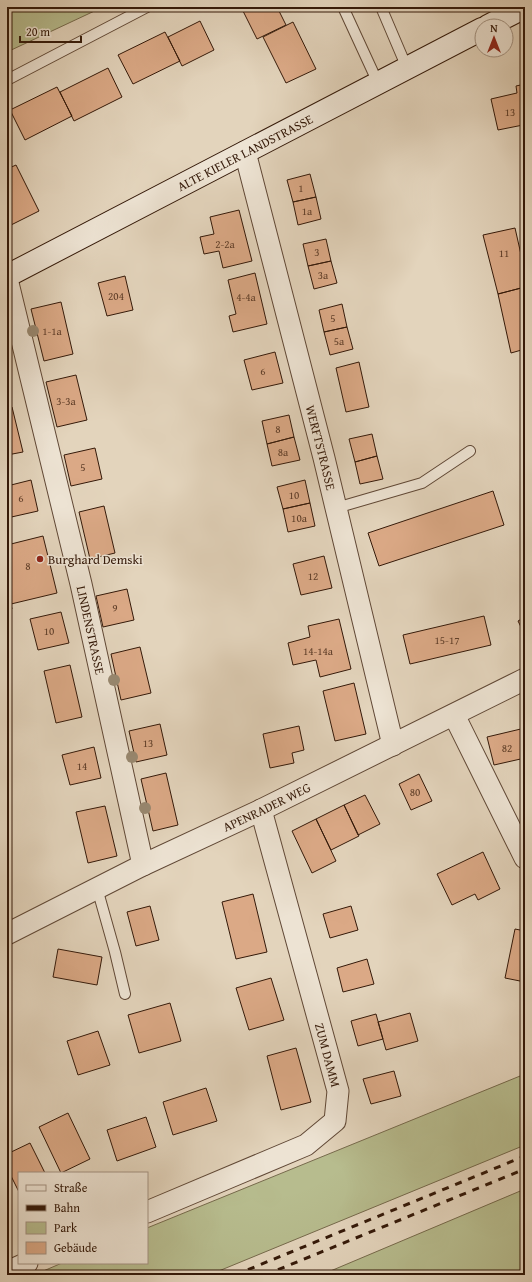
<svg xmlns="http://www.w3.org/2000/svg" width="532" height="1282" font-family="'Gentium Book Plus',serif">
<style>
.green{fill:#b7bc8e;stroke:#766a4c}
.building{fill:#dba986;stroke:#341909}
.lines{fill:none;stroke-linecap:round;stroke-linejoin:round}
.lane-casing{stroke:#604836;stroke-width:12}
.street-casing{stroke:#604836;stroke-width:23}
.secondary-casing{stroke:#341909;stroke-width:24}
.lane{stroke:#ede3d3;stroke-width:10}
.street{stroke:#ede3d3;stroke-width:21}
.secondary{stroke:#ede3d3;stroke-width:22}
.rail{stroke:#341909;stroke-width:3;stroke-dasharray:7 7;stroke-linecap:butt}
.tree{fill:#988870}
.poi-dot{fill:#8f2418;stroke:#ede3d3;stroke-width:1.5}
.labels{text-anchor:middle;stroke-width:3;stroke-linejoin:round;paint-order:stroke}
.number-label{font-size:11px;fill:#5e3d28}
.street-label{font-size:13px;fill:#341909;stroke:#ede3d3}
.poi-label{font-size:13px;fill:#341909;stroke:#ede3d3;text-anchor:start}
</style>
<rect width="100%" height="100%" fill="#e3d4bc"/>
<filter id="stains"><feTurbulence type="fractalNoise" baseFrequency=".005" numOctaves="4"/><feColorMatrix values="0 0 0 0 .2 0 0 0 0 .09 0 0 0 0 .02 0 0 0 .5 -.17"/></filter>
<radialGradient id="worn" r=".72"><stop offset=".6" stop-color="#630" stop-opacity="0"/><stop offset="1" stop-color="#630" stop-opacity=".3"/></radialGradient>
<!-- green -->
<path class="green" d="M7,7H103L7,52Z
M525,1074V1145L209,1275H34L62,1263H147V1228Z
M525,1189V1275H321Z"/>
<!-- building -->
<path class="building" d="M241,7H277L286,25L257,39Z
M200,21L214,50L182,66L168,37Z
M293,22L316,69L286,83L263,37Z
M165,32L180,61L133,84L118,55Z
M108,68L122,97L74,121L60,92Z
M525,84V133L523,125L498,130L491,99L517,93L516,86Z
M57,87L72,116L25,140L10,110Z
M16,165L39,211L9,226L7,222V169Z
M310,174L316,197L293,202L287,180Z
M316,197L321,219L298,225L293,202Z
M239,210L252,261L223,268L219,251L204,254L200,237L214,234L210,217Z
M515,228L525,272V287L498,294L483,235Z
M326,239L331,261L308,266L303,244Z
M331,261L337,283L314,289L308,266Z
M255,273L267,324L233,332L229,316L236,314L228,280Z
M125,276L133,310L107,316L98,283Z
M525,287V349L511,353L498,294Z
M61,302L73,354L44,361L31,309Z
M342,304L347,327L324,332L319,310Z
M347,327L353,349L330,355L324,332Z
M275,352L283,383L252,390L244,360Z
M359,362L369,407L346,412L336,368Z
M76,375L87,420L57,427L46,382Z
M12,407L23,452L7,455V408Z
M289,415L294,437L267,444L262,421Z
M372,434L377,456L355,462L349,439Z
M294,437L300,460L272,466L267,444Z
M95,448L102,479L71,486L64,455Z
M377,456L383,479L360,484L355,462Z
M31,480L38,511L7,518V486Z
M305,480L310,503L283,509L277,487Z
M493,491L504,525L379,566L368,533Z
M310,503L315,526L288,532L283,509Z
M104,506L115,553L90,559L79,512Z
M43,536L57,593L11,604L7,586V545Z
M324,556L332,588L301,595L293,564Z
M7,586L12,609L7,610Z
M127,589L134,620L103,627L96,596Z
M61,612L69,643L38,650L30,619Z
M484,616L491,645L410,664L403,635Z
M525,617V635L518,621Z
M339,619L351,669L320,677L316,660L293,665L288,643L310,637L308,626Z
M140,647L151,693L121,700L111,654Z
M70,665L82,717L56,723L44,671Z
M354,683L366,734L335,741L323,691Z
M160,724L167,755L136,762L129,731Z
M299,726L304,750L292,753L294,763L270,768L263,734Z
M525,728V758L494,765L487,737Z
M94,747L101,778L70,785L62,755Z
M166,773L178,825L153,831L141,779Z
M419,774L432,801L411,810L399,784Z
M365,795L380,824L358,835L344,805Z
M344,805L359,836L331,850L316,819Z
M105,806L117,856L88,863L76,812Z
M316,819L336,861L312,873L292,831Z
M483,852L500,889L478,900L475,894L452,905L437,874Z
M253,894L267,952L236,959L222,902Z
M150,906L159,940L136,946L127,912Z
M351,906L358,930L330,938L323,914Z
M515,929L525,931V982L505,978Z
M58,949L102,957L97,985L53,977Z
M367,959L374,984L343,992L337,968Z
M271,978L284,1020L249,1030L236,988Z
M170,1003L181,1041L139,1053L128,1015Z
M410,1013L418,1041L386,1050L378,1022Z
M376,1014L383,1039L358,1046L351,1021Z
M98,1031L110,1065L78,1075L67,1041Z
M296,1048L311,1102L281,1110L267,1056Z
M394,1071L401,1096L371,1104L363,1079Z
M206,1088L217,1121L173,1135L163,1102Z
M68,1113L90,1159L61,1173L39,1127Z
M146,1117L156,1147L117,1161L107,1130Z
M30,1143L45,1173H19V1192L7,1168V1154Z"/>
<g class="lines">
<defs>
<path id="lane" d="M343,7L378,83
M381,7L407,68
M7,80L147,7
M336,508L422,483L470,451
M97,888L115,952L125,994"/>
<g id="street">
<path id="s1" d="M245,152L324,458L393,745"/>
<path id="s2" d="M7,279L81,584L143,865"/>
<path d="M454,715L525,858"/>
<path id="s3" d="M7,934L143,865L261,810L525,679"/>
<path d="M147,1212L306,1145L335,1121L338,1091L261,810"/>
<path d="M7,1272L27,1263"/>
</g>
<g id="secondary">
<path d="M488,26L525,7"/>
<path id="s4" d="M7,276L482,29"/>
</g>
</defs>
<!-- lane casing -->
<use href="#lane" class="lane-casing"/>
<!-- street casing -->
<use href="#street" class="street-casing"/>
<!-- secondary casing -->
<use href="#secondary" class="secondary-casing"/>
<!-- lane -->
<use href="#lane" class="lane"/>
<!-- street -->
<use href="#street" class="street"/>
<!-- secondary -->
<use href="#secondary" class="secondary"/>
<!-- rail -->
<path class="rail" d="M235,1275L525,1156
M265,1275L525,1169"/>
</g>
<!-- trees -->
<g class="tree">
<circle cx="33" cy="331" r="6"/>
<circle cx="114" cy="680" r="6"/>
<circle cx="132" cy="757" r="6"/>
<circle cx="145" cy="808" r="6"/>
</g>
<!-- markers -->
<circle class="poi-dot" cx="40" cy="559" r="4"/>
<g class="labels">
<!-- number labels -->
<g class="number-label">
<text x="510" y="116">13</text>
<text x="301" y="192">1</text>
<text x="307" y="215">1a</text>
<text x="225" y="248">2-2a</text>
<text x="317" y="256">3</text>
<text x="504" y="257">11</text>
<text x="323" y="279">3a</text>
<text x="116" y="300">204</text>
<text x="246" y="301">4-4a</text>
<text x="333" y="322">5</text>
<text x="52" y="335">1-1a</text>
<text x="339" y="345">5a</text>
<text x="263" y="375">6</text>
<text x="66" y="405">3-3a</text>
<text x="278" y="433">8</text>
<text x="283" y="456">8a</text>
<text x="83" y="471">5</text>
<text x="294" y="499">10</text>
<text x="21" y="502">6</text>
<text x="299" y="522">10a</text>
<text x="28" y="570">8</text>
<text x="313" y="580">12</text>
<text x="115" y="612">9</text>
<text x="49" y="635">10</text>
<text x="447" y="644">15-17</text>
<text x="318" y="655">14-14a</text>
<text x="148" y="747">13</text>
<text x="507" y="752">82</text>
<text x="82" y="770">14</text>
<text x="415" y="796">80</text>
</g>
<!-- street labels -->
<g class="street-label">
<text dy="5" stroke="none"><textPath href="#s4" startOffset="268">ALTE KIELER LANDSTRASSE</textPath></text>
<text dy="5" stroke="none"><textPath href="#s1" startOffset="305">WERFTSTRASSE</textPath></text>
<text dy="5" stroke="none"><textPath href="#s2" startOffset="361">LINDENSTRASSE</textPath></text>
<text dy="5" stroke="none"><textPath href="#s3" startOffset="289">APENRADER WEG</textPath></text>
<text transform="translate(328 1055) rotate(75)" y="5">ZUM DAMM</text>
</g>
<!-- poi labels -->
<g class="poi-label">
<text x="48" y="564">Burghard Demski</text>
</g>
</g>
<!-- margin -->
<rect width="532" height="1282" fill="none" stroke="#e3d4bc" stroke-width="24"/>
<rect x="8" y="8" width="516" height="1266" fill="none" stroke="#341909" stroke-width="2"/>
<rect x="12" y="12" width="508" height="1258" fill="none" stroke="#341909"/>
<!-- legend -->
<rect x="18" y="1172" width="130" height="92" fill="#ede3d3" stroke="#a39282"/>
<rect x="26" y="1185" width="20" height="6" fill="#ede3d3" stroke="#a39282"/>
<text x="54" y="1192" font-size="12" fill="#341909">Straße</text>
<rect x="26" y="1205" width="20" height="6" fill="#341909" stroke="#a39282"/>
<text x="54" y="1212" font-size="12" fill="#341909">Bahn</text>
<rect x="26" y="1222" width="20" height="12" fill="#b7bc8e" stroke="#a39282"/>
<text x="54" y="1232" font-size="12" fill="#341909">Park</text>
<rect x="26" y="1242" width="20" height="12" fill="#dba986" stroke="#a39282"/>
<text x="54" y="1252" font-size="12" fill="#341909">Gebäude</text>
<!-- north arrow -->
<g transform="translate(494 38)"><circle r="19" fill="#ede3d3" stroke="#a39282"/>
<path d="M0-3L7 15L0 10L-7 15Z" fill="#8f2418"/>
<text y="-6" font-size="11" font-weight="bold" text-anchor="middle" fill="#341909">N</text>
</g>
<!-- scale -->
<path d="M20 36v6h61v-6" fill="none" stroke="#341909" stroke-width="2"/>
<text x="26" y="36" font-size="12" fill="#341909" stroke="#ede3d3" stroke-width="3" paint-order="stroke">20 m</text>
<rect width="100%" height="100%" filter="url(#stains)"/>
<rect width="100%" height="100%" fill="url(#worn)"/>
</svg>
